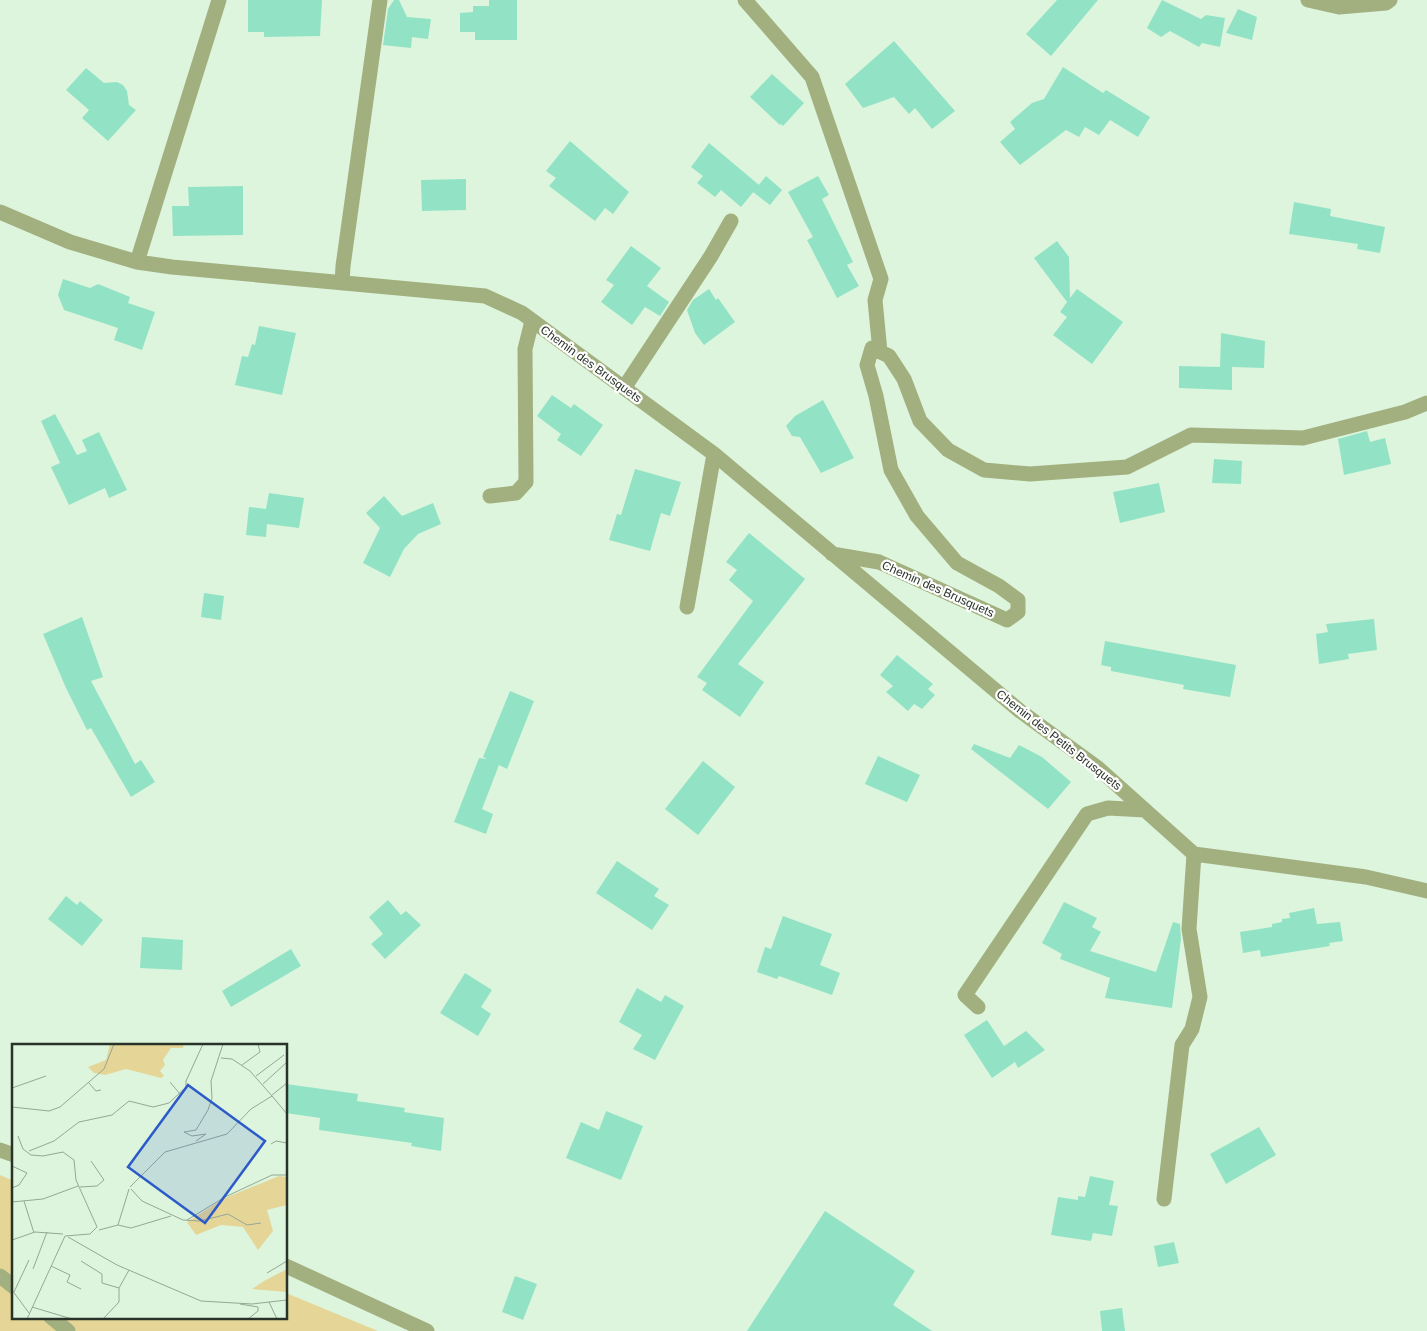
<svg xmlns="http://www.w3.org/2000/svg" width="1427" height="1331" font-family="Arial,sans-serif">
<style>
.green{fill:#e5d698}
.building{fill:#92e3c5}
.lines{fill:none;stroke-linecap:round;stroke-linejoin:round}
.minor{stroke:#a2b07f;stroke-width:15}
.labels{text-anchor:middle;stroke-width:4.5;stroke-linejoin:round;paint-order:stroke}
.street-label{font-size:12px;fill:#293228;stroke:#fff}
.inset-road{fill:none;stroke:#95a795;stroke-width:1}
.view{fill:#2c5ac9;fill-opacity:0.15;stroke:#2c5ac9;stroke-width:2.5}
.inset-edge{fill:none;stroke:#293228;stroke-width:2.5}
</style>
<rect width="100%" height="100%" fill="#ddf5dd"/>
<!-- green -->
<path class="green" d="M0,1175L14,1181V1317H286V1293L378,1331H0Z"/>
<!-- building -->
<path class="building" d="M248,0H322L320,36L264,37V32H248Z
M394,0H399L407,17L431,19L428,39L412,37L411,48L383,45L388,9Z
M489,0H517V40H475V32H460V13L473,12V6H489Z
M1057,0H1098L1051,56L1026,34Z
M1162,0L1201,19L1206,15L1225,18L1220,47L1202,43L1199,47L1170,31L1161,37L1147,28Z
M1238,9L1257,17L1252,40L1226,33Z
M894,41L955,111L932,129L915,108L909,114L894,97L863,108L845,84Z
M1063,67L1103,93L1106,90L1150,117L1138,137L1110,120L1099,135L1085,127L1079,137L1066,130L1020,165L1000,142L1015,129L1010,122L1032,103L1044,99Z
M86,68L104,83L117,82L123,85L127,91L129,105L136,110L108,141L82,118L89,110L66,90Z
M772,74L804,103L783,126L781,124L780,125L750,97Z
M570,141L629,192L613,214L605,208L595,221L549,186L556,178L546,171Z
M709,143L759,185L741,207L721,190L715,197L697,183L703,176L691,167Z
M766,176L782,190L770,205L753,192Z
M818,176L829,195L822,199L853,262L847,265L859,286L837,298L807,240L813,237L788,192Z
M466,179V210L422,211L421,180Z
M243,186V235L173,236L172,206H189L188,187Z
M1294,202L1331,209L1330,216L1385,227L1380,253L1357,249L1358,244L1289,234Z
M1057,241L1069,257L1070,298L1077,289L1123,322L1092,364L1053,335L1067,317L1060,312L1067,302L1034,258Z
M631,246L661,268L647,286L669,302L660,316L645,307L632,325L601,302L614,285L606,280Z
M63,279L90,288L98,284L130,297L128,303L155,312L142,350L114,340L118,328L64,310L58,295Z
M709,289L716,300L718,298L735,322L704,345L695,333L687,310L693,300Z
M259,326L296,333L282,395L235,385L242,356L248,357L252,344L255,345Z
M1221,333L1265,341L1264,368L1232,367V390L1179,388V366L1220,367Z
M552,395L571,408L574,404L603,425L581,456L557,440L561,434L537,416Z
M823,400L854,458L821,473L800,437L792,436L786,426L795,416Z
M55,414L77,455L87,451L82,440L99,432L127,490L109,498L105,488L69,505L51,467L60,463L41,421Z
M1367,431L1370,442L1385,438L1391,464L1344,475L1338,439Z
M1214,459L1242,461L1241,484L1212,483Z
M635,469L681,482L670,516L661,513L650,551L609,540L617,514L621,515Z
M1159,483L1165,512L1120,523L1113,492Z
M269,493L304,498L299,528L267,524L266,537L246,535L249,507L266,509Z
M384,496L402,516L433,503L441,524L418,534L404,549L390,577L363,563L380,528L366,513Z
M749,533L805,579L738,664L764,682L740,717L702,690L707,683L697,677L753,601L729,580L737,570L726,562Z
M204,593L224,596L221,620L201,617Z
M82,617L103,677L91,681L135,764L141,760L155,782L131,797L91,728L87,730L66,688L43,634Z
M1374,619L1377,650L1348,654L1349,659L1319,664L1316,634L1328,632L1326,624Z
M1105,641L1236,665L1230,697L1183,689L1184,685L1111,671V667L1101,665Z
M897,655L933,684L928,689L935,695L922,709L914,704L908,711L886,692L893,686L880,675Z
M510,691L534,701L507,769L499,765L482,809L493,814L486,834L454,822L479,758L487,759L483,757Z
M974,744L1010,758L1019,745L1042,757L1071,782L1048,809L971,749Z
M878,756L920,775L907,802L865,784Z
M703,761L735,787L698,835L665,809Z
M617,861L659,889L654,896L669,905L652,930L596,893Z
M66,896L77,905L80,901L103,920L82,946L48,919Z
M388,900L401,915L406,911L421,925L385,959L371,944L383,934L369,917Z
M1064,902L1097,918L1092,927L1101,932L1090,951L1156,972L1173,922L1180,924L1181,939L1172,1008L1105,998L1110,978L1060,959L1062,954L1042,943Z
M1314,908L1317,924L1340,922L1343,941L1329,943L1330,946L1261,957L1260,950L1243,953L1240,932L1272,927V924L1282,922V919L1290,918L1289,913Z
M783,916L832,934L820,965L840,973L832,995L779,976L777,979L757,972L765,947L771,949Z
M142,937L183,940L182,970L140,968Z
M291,949L301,966L231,1007L222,991Z
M465,973L492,990L481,1007L491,1014L478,1036L440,1013Z
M637,988L661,1002L665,995L684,1006L655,1060L633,1049L642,1035L619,1022Z
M987,1020L1004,1046L1026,1031L1045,1050L1018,1068L1015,1062L992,1078L964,1035Z
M286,1084L358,1094L357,1101L405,1108L404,1112L444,1118L441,1151L411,1146L412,1143L319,1130L320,1118L286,1113Z
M606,1111L643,1126L621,1180L566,1158L581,1122L599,1130Z
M1259,1127L1276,1155L1226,1184L1210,1154Z
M1090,1176L1114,1181L1109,1205L1118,1206L1112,1236L1093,1233L1091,1241L1051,1235L1058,1197L1078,1200V1196L1085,1197Z
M825,1211L915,1271L893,1305L932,1331H747Z
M1174,1242L1179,1263L1158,1267L1154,1246Z
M515,1276L537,1284L523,1320L502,1312Z
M1122,1308L1125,1331H1102L1100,1311Z"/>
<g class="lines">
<!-- minor -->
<path class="minor" d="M745,0L812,77L881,279L875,300L880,352
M1308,0L1339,7L1386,3L1390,0
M0,212L70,242L137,262L172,267L485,296L522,313L714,454L1020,711L1098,768L1194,854L1366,877L1427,891
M137,262L219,0
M342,283L343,266L380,0
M624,388L711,256L731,221
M490,496L516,493L526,482L525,349L532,321
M832,554L879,562L1007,620L1018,612V600L999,586L957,563L917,516L891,470L876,396L867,365L872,348L889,356L904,379L920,421L948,450L984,470L1030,474L1127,467L1191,435L1303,438L1405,412L1427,403
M687,607L714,454
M978,1007L965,995L1087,814L1108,808L1145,810
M0,1150L14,1155
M1164,1199L1182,1045L1192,1029L1200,997L1189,929L1194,854
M286,1266L427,1331
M0,1276L14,1287
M51,1317L68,1331"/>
</g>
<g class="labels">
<!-- street labels -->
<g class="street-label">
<text transform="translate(591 364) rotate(36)" y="4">Chemin des Brusquets</text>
<text transform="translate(938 589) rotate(24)" y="4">Chemin des Brusquets</text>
<text transform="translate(1059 740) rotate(38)" y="4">Chemin des Petits Brusquets</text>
</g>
</g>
<!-- overview -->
<g transform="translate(12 1044)">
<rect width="275" height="275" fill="#ddf5dd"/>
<path d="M98,0H172L171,4H159L151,16L153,21L148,27L152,32L149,34L114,25L93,31L82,29L76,23L94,16ZM267,132L275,133V161L255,166L261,187L246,206L231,183L209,181L184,191L175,178L213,154ZM275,225V248L240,245L252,237Z" fill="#e5d698"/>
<path class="inset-road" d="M230,21L248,8L246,0M244,32L272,11M76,38L84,47L89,46M158,38L168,50M251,40L274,19M0,44L34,32M260,51L275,39M260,52L275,70M0,63L37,67L48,63L92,25L102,0M6,92L11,105L19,111L31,112L51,108L62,116L64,136L85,183L78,190L53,192M184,97L194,90L180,92L172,88L184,86L196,66L200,54L199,37L211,0M259,100L264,97L275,99M17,107L42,97L67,78L100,71L117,57L141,63L157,59L174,43V37L191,0M0,122L15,129L7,141L0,144M68,143L85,142L92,136L79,117M118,143L153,108L215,90L239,65L260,52L238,27L220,15L209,14M119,145L130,157L171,176L188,177L216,170L235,181L249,179M12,157L22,189M0,158L31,155L66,142M175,176L213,153L260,131H275M106,181L119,184L159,172M87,186L106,181L117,145M56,193L105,221L189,257L240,260L275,256M0,196L23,188L51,190M69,217L90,230V239L107,244M39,222L58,231L55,238L69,245M21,225L35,188M255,229L275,217M0,246L17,269M2,248L17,216M257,258L265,275M228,260L246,263V267L236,275M20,263L60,275M15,275L53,192M91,275L107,258V244L117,226"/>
<path class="view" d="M176,41L253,97L193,179L116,123Z"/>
<rect width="275" height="275" class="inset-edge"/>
</g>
</svg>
